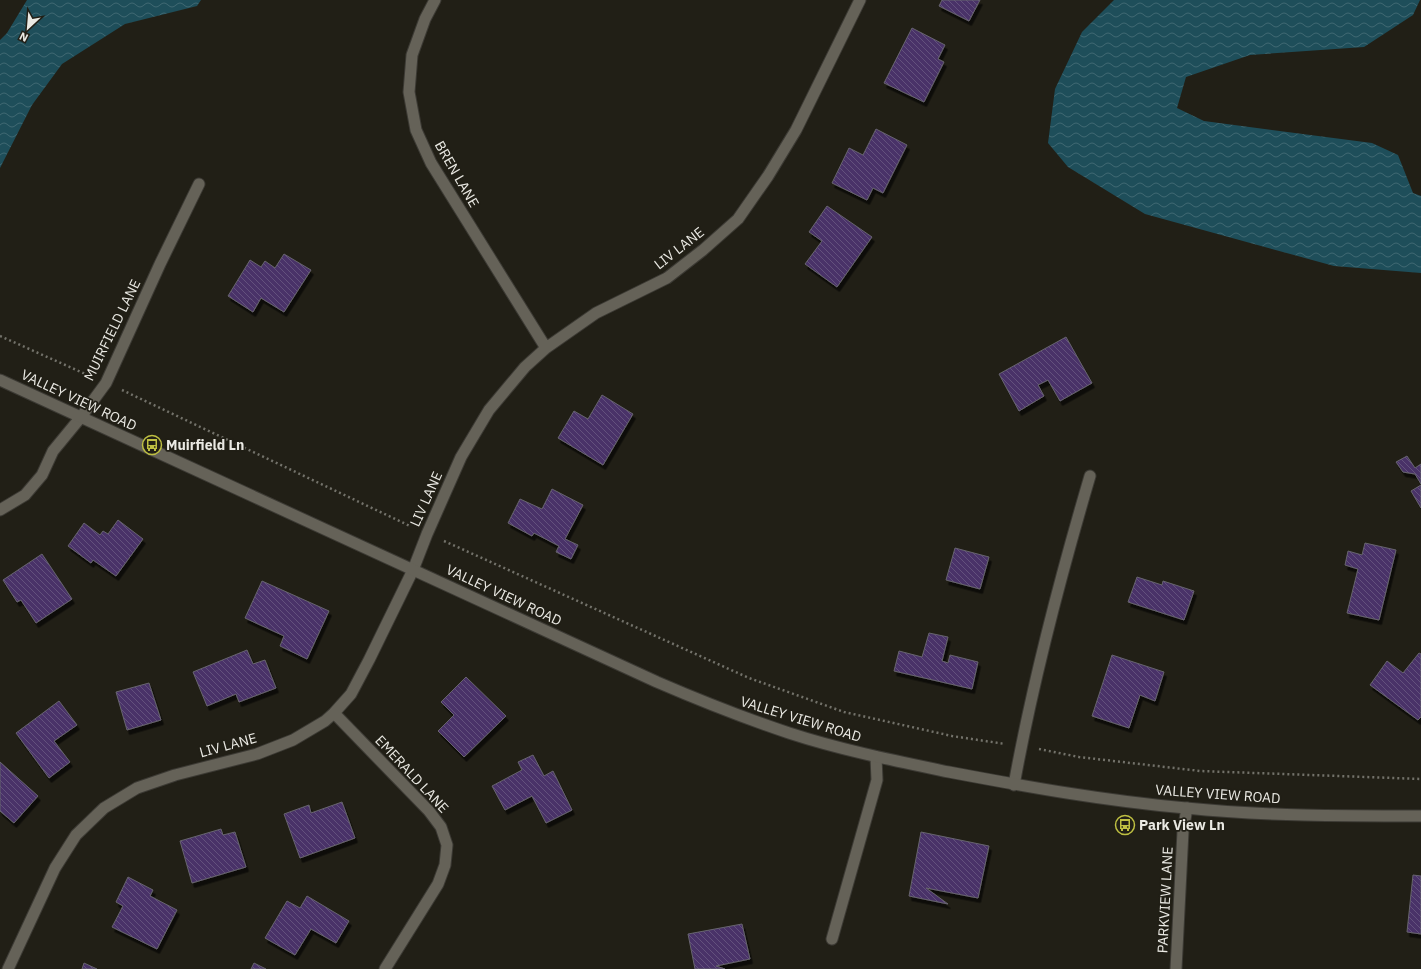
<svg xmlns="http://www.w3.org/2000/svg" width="1421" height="969" font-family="'IBM Plex Sans',sans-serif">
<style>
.water{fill:url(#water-waves)}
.building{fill:url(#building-back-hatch);stroke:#67646e;filter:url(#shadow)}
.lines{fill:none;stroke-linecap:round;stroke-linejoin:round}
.minor-casing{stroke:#3c3a34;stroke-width:13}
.tertiary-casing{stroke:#3c3a34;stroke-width:13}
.path{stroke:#73726a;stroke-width:2.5;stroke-dasharray:2 3;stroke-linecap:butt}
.minor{stroke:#656258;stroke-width:11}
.tertiary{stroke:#656258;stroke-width:11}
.labels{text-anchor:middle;stroke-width:3.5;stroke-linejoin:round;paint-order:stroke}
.street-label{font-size:14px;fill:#eae9e3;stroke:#211f16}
.poi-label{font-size:14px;font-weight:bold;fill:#eae9e3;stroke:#211f16;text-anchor:start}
</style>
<defs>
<pattern id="water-waves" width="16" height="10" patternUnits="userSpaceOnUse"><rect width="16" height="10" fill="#1e4e5a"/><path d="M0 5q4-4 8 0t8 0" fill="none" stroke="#3f6872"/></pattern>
<pattern id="building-back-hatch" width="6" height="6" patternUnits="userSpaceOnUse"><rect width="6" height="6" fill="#493368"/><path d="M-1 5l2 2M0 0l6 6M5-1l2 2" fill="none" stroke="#63517d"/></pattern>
<filter id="shadow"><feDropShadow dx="2.5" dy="4.5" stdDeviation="0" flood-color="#0009"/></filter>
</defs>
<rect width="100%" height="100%" fill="#211f16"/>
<!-- water -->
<path class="water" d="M27,0H201L197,6L125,24L62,64L32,105L0,168V40L7,33Z
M1114,0H1420L1413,15L1364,47L1250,55L1186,77L1177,108L1204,121L1372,143L1398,155L1413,193L1421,196V273L1334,266L1145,214L1068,167L1048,143L1055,89L1082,32Z"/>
<!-- building -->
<path class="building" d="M942,0H980L969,21L939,6Z
M912,28L945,45L938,59L944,62L924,102L884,83Z
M876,129L907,145L883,193L873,188L867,200L832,183L849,148L863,155Z
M827,206L872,237L837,287L805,264L822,241L809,232Z
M284,254L311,270L284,312L261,298L253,312L228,296L250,260L261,267L265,261L275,268Z
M1066,337L1092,383L1060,401L1048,380L1038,385L1044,396L1019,411L999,374Z
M602,395L633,414L603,465L558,438L574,411L588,419Z
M1407,456L1415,468L1421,464V484L1415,474L1403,472L1396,462Z
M1421,485V508L1411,491Z
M552,489L583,505L565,539L578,545L571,559L556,552L559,546L534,533L532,536L508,523L520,499L542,509Z
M118,520L143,539L116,576L93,560L91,563L68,546L84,523L100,535L103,531L108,534Z
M1365,543L1396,550L1379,620L1347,613L1358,569L1345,565L1348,551L1362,555Z
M955,548L989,557L980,589L946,580Z
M42,554L72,599L36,623L21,600L17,602L3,580Z
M1137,577L1162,585L1163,581L1194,591L1184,620L1128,602Z
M262,581L329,611L307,659L280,646L284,636L245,618Z
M929,633L948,637L942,661L948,663L950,655L978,662L972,689L894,671L899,651L922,657Z
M247,650L253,664L265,660L276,688L239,702L236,694L207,706L193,672Z
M1419,653L1421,654V717L1418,720L1370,685L1387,661L1403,673Z
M1112,655L1164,672L1155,701L1140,695L1129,728L1092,716Z
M466,677L506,716L464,757L438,731L454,715L441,702Z
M149,683L161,720L127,730L116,692Z
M59,701L77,725L54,741L70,762L49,778L16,733Z
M533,755L544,776L553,771L572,810L546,823L532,796L505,810L492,786L522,770L518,762Z
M0,762L38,796L14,823L0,811Z
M342,802L355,838L300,858L284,814L309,805L311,813Z
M221,829L223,835L235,832L246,867L192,883L180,841Z
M921,832L989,846L978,898L926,888L948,904L909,896Z
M1413,875L1421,876V934L1407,932Z
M128,877L153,890L150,896L177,910L157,949L112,927L123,906L116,902Z
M307,896L349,921L336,943L311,929L295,955L265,938L287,901L300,908Z
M742,924L750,959L716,966L725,969H695L688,934Z
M84,963L97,969H82Z
M254,963L266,969H251Z"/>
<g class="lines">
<defs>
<path id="minor" d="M435,0L425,19L412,55L409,92L416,130L431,163L546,348
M0,510L25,495L42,475L53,451L81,417L106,383L160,264L199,184
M334,713L429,811L441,827L447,845L445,865L438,884L385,969
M1014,785C1033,680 1060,578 1090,476
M832,939L877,780L876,757
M8,969L55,868L76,835L104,808L137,788L175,775L257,754L293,740L325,721L334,713L351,694L369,660L413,570L427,534L461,457L489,410L525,367L546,348L596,313L667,278L703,250L738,219L768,176L796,130L860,0
M1176,969L1183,831L1187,808"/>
<path id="tertiary" d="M0,380L657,682C701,701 744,718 789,733C841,750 896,761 949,772C1028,787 1106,801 1186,808C1264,816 1343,816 1421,816"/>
</defs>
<!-- minor casing -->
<use href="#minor" class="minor-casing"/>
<!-- tertiary casing -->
<use href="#tertiary" class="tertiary-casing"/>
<!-- path -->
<path class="path" d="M0,336L90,376
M122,390L410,526
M444,541L749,678L844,712L952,736L1005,744
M1039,749L1079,757L1200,771L1421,779"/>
<!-- minor -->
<use href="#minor" class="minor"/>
<!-- tertiary -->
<use href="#tertiary" class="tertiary"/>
</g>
<!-- icons -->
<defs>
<symbol id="bus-ring" viewBox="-11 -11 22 22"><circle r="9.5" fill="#211f16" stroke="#bebf42" stroke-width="1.5"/><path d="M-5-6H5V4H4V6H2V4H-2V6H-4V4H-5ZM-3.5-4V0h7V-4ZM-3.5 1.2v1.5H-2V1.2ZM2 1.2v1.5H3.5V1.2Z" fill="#bebf42"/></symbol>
</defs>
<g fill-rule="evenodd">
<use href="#bus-ring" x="141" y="434" width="22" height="22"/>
<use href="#bus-ring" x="1114" y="814" width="22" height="22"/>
</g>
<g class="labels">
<!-- street labels -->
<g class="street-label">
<text transform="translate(457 174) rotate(60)" y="5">BREN LANE</text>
<text transform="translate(679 248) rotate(-38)" y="5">LIV LANE</text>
<text transform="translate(112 330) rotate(-64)" y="5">MUIRFIELD LANE</text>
<text transform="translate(79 400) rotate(25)" y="5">VALLEY VIEW ROAD</text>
<text transform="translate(426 499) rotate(-66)" y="5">LIV LANE</text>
<text transform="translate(504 595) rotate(25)" y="5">VALLEY VIEW ROAD</text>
<text transform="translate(801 719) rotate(17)" y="5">VALLEY VIEW ROAD</text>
<text transform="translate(228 745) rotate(-15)" y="5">LIV LANE</text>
<text transform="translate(412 774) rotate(47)" y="5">EMERALD LANE</text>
<text transform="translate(1218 794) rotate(4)" y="5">VALLEY VIEW ROAD</text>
<text transform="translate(1165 900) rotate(-87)" y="5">PARKVIEW LANE</text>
</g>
<!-- poi labels -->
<g class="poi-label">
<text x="166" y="450">Muirfield Ln</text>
<text x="1139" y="830">Park View Ln</text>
</g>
</g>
<!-- north arrow -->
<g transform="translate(28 28) rotate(206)" stroke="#211f16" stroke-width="3" paint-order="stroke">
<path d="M0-3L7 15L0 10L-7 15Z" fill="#eae9e3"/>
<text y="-6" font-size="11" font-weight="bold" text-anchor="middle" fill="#eae9e3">N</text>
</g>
</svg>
